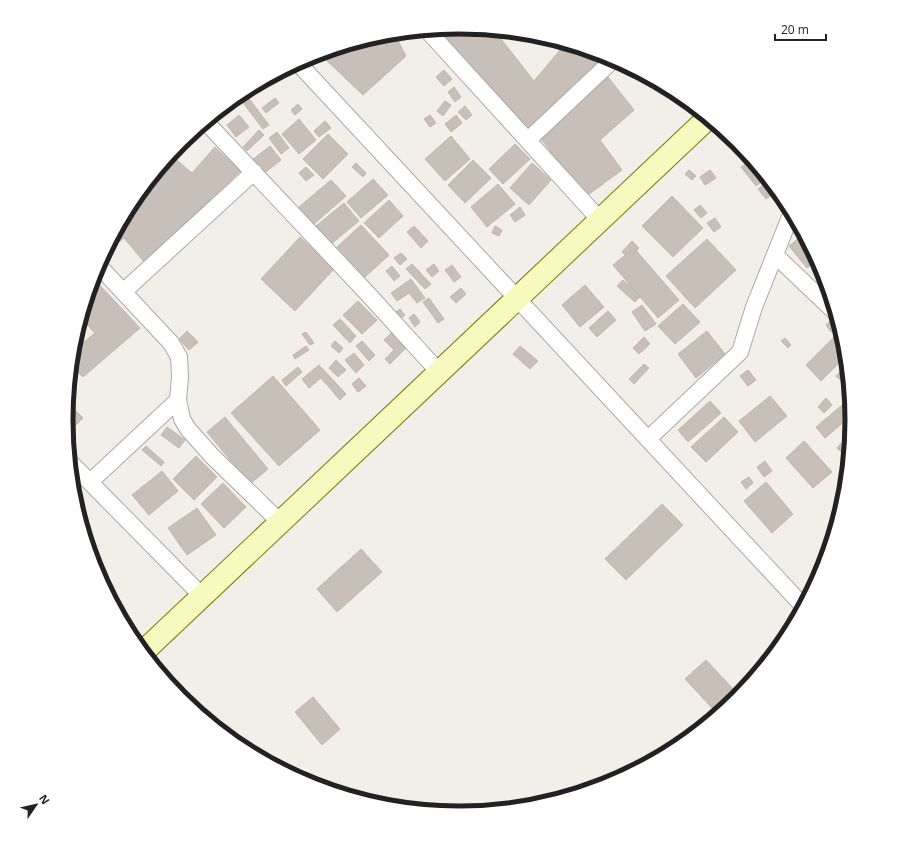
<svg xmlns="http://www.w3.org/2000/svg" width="919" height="841" font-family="'Open Sans',sans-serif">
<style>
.building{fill:#c7bfb8;stroke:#c4b6ab}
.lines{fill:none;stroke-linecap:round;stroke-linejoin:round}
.street-casing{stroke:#a9a9a9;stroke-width:18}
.secondary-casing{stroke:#707d05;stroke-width:24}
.street{stroke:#fff;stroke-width:16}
.secondary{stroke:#f7fabf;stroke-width:22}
.rim{fill:none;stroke:#222;stroke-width:5}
</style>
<rect width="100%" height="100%" fill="#f2efe9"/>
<!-- building -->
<path class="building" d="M460,27L494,30L534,81L566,43L607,56L528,133L438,29Z
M394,33L406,56L363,95L320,54L383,35Z
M444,70L452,79L444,86L436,77Z
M604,72L634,110L600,140L622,170L585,197L541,139Z
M454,87L461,97L455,102L448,92Z
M244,92L269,125L263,129L238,96Z
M275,98L279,103L266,113L262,108Z
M231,101L236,107L218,121L214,116Z
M445,101L451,105L443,116L437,111Z
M298,104L302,109L295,115L291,110Z
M465,106L472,115L466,120L458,112Z
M239,115L249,127L236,137L227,125Z
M430,115L436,123L430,127L424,119Z
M456,115L462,123L451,132L445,124Z
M299,119L316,140L299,154L282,134Z
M325,121L331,128L319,137L314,131Z
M259,130L264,135L247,151L243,147Z
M277,132L289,148L281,154L269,138Z
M328,134L348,154L323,179L303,159Z
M451,136L470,159L445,181L425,159Z
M515,144L530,159L503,184L489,169Z
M270,146L281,160L263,174L252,160Z
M215,147L240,171L145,263L124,238L105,253L132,202L171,155L192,173Z
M752,159L767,178L756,186L741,167Z
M473,160L491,178L465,203L448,185Z
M356,163L366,173L363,177L352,167Z
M532,163L551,180L529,205L510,188Z
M306,167L314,175L306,181L299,173Z
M689,170L696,176L692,180L685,174Z
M710,170L716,178L705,185L700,177Z
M373,179L388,195L361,218L347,202Z
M331,180L346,196L314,224L299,207Z
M769,180L777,191L766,199L758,189Z
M498,184L515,204L487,227L471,207Z
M672,196L703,228L673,257L642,226Z
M389,200L403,216L379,238L364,223Z
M344,203L359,221L331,244L316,226Z
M700,205L707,213L701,218L694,210Z
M520,207L525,215L515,222L510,215Z
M715,218L721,227L714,232L707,223Z
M361,225L389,255L365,277L337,247Z
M414,226L428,241L421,248L407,232Z
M495,226L502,230L499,236L492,233Z
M804,234L818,260L807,268L789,246Z
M300,237L334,269L295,311L261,279Z
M707,239L736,270L695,308L666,276Z
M632,241L639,248L629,258L622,252Z
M634,248L679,300L658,318L613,265Z
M401,253L407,259L400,265L394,258Z
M412,264L431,284L425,289L406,269Z
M434,264L439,271L432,277L426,270Z
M452,265L461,277L454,282L445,270Z
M392,266L400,276L394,281L386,271Z
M93,278L140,328L83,377L71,366L73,351L95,333L81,318Z
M411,279L425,298L417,303L409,293L397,301L391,293Z
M623,280L641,296L635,302L617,286Z
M585,285L604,307L580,327L562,305Z
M461,288L466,294L456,303L450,297Z
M429,298L444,319L438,323L423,302Z
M358,301L377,320L362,334L343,315Z
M683,304L700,322L675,344L658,326Z
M642,305L656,324L645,331L632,312Z
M400,309L405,315L397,321L392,315Z
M608,311L616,320L597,337L589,328Z
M414,314L420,322L415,327L409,318Z
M340,319L356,336L350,343L333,325Z
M831,320L837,327L831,332L826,325Z
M841,330L845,344L847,355L821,381L806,365Z
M187,331L198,342L189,350L179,339Z
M707,331L725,354L696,378L678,354Z
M306,332L314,343L310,345L302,334Z
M391,333L406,348L390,364L385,359L394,350L384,340Z
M644,337L650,344L639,354L633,348Z
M785,338L791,345L788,348L781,341Z
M335,341L343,348L339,353L331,346Z
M362,341L375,355L369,361L356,346Z
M306,346L309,350L295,359L293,355Z
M520,346L538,361L530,369L513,354Z
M354,353L364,365L356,373L345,360Z
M336,360L346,370L338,377L329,368Z
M644,364L649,368L634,384L629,379Z
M847,364L850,389L836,376Z
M319,365L346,394L340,400L321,378L309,388L302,379Z
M298,367L302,372L286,386L282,380Z
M748,370L756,380L748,386L740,376Z
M273,376L320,430L279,466L231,413Z
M359,378L366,386L358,392L352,384Z
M770,396L787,416L755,442L739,421Z
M826,398L832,405L824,413L818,407Z
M848,400L851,404L852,415L825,438L816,427Z
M710,401L721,413L688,442L678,430Z
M76,411L83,418L76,425L69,417Z
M225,417L268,469L250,484L207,432Z
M724,417L738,432L706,462L691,447Z
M167,427L185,440L179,448L161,435Z
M852,431L849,459L837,448Z
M804,441L832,472L813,488L786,458Z
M146,446L164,462L161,466L142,450Z
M196,456L217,477L194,500L173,479Z
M765,461L772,471L764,477L757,467Z
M162,471L178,491L149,515L132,495Z
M749,477L753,483L746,489L741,482Z
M766,482L793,514L772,533L744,501Z
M223,483L246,507L224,528L201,504Z
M662,504L683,525L626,580L605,559Z
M197,508L216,535L187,555L168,528Z
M361,549L382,572L337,612L317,589Z
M706,660L734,690L713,709L685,679Z
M313,697L340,729L322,745L295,712Z"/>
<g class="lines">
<defs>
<path id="street" d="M427,30L600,220
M298,63L804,607
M206,122L368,294L439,372
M528,140L614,59
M775,255L836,313
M98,265L171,343L179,357L180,377L178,400L182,419L188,429L212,456L280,522
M123,292L254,172
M648,439L740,352L754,307L792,212
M70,462L202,596
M90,482L178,400"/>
<path id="secondary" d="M143,652L708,118"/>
</defs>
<!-- street casing -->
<use href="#street" class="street-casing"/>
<!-- secondary casing -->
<use href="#secondary" class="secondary-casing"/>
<!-- street -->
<use href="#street" class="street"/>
<!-- secondary -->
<use href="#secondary" class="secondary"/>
</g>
<!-- crop -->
<path d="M0 0H919V841H0ZM73 420a386 386 0 1 1 772 0a386 386 0 1 1-772 0Z" fill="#fff" fill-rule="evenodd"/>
<path class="rim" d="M73 420a386 386 0 1 1 772 0a386 386 0 1 1-772 0Z"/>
<!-- north arrow -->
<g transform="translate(36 805) rotate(56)" stroke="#ffffff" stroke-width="3" paint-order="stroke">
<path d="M0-3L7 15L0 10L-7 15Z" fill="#222222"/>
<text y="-6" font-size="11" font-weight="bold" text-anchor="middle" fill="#222222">N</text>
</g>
<!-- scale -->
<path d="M775 34v6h51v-6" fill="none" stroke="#222222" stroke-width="2"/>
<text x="781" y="34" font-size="12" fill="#222222" stroke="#ffffff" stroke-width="3" paint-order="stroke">20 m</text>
</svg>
